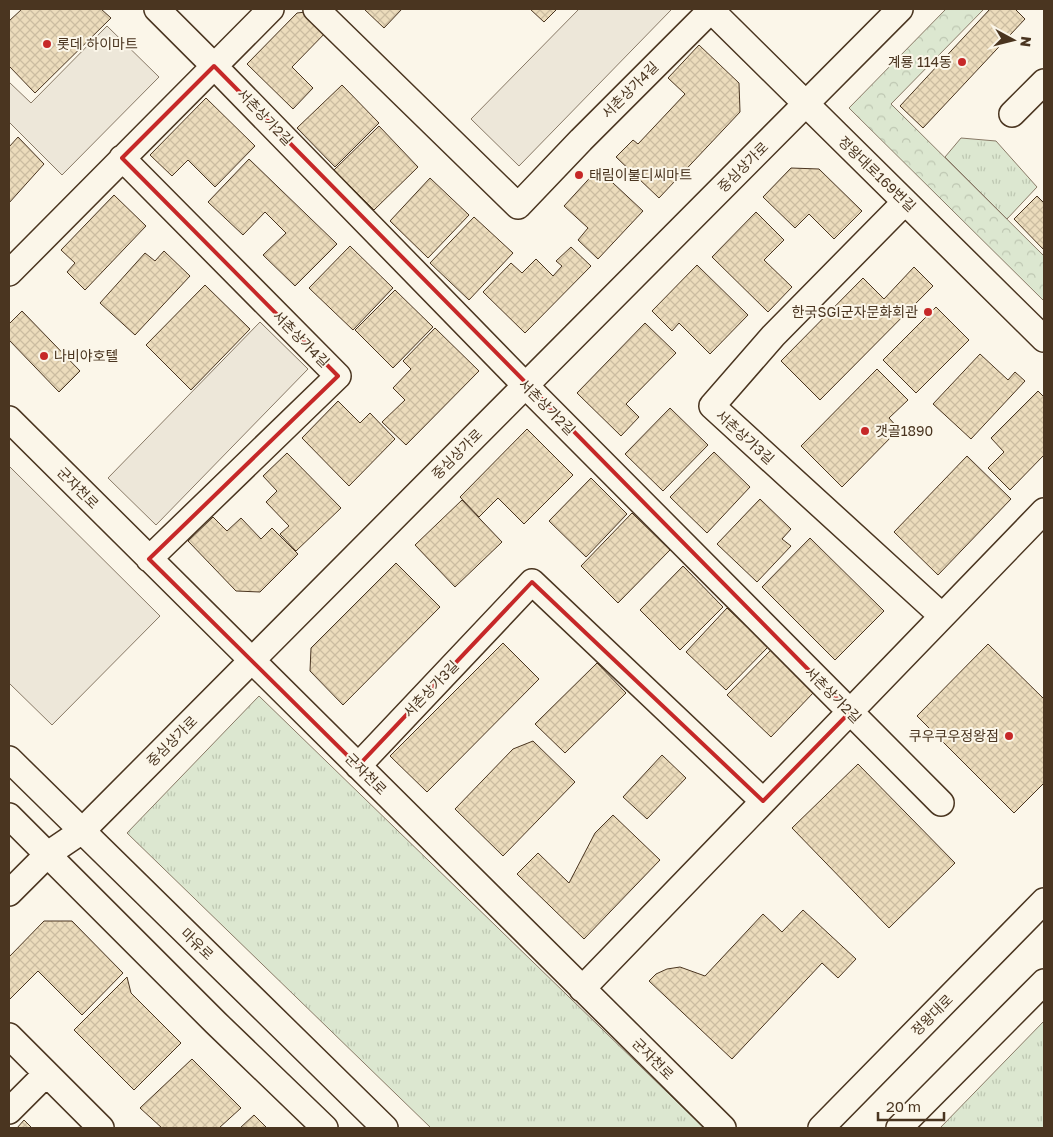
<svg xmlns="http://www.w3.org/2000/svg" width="1053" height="1137" font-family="'Golos Text','Noto Sans KR',sans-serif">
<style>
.forest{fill:url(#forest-crowns);stroke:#887966}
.park{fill:url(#park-tufts);stroke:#887966}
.parking{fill:#ede7d9;stroke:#887966}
.building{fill:url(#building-cross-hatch);stroke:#4a3520}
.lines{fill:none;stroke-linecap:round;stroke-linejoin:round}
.minor-casing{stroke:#4a3520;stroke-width:28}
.minor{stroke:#fbf6e9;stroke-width:25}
.marked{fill:none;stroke:#c62828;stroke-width:4;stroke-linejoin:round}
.poi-dot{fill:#c62828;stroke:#fbf6e9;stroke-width:2}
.labels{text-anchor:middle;stroke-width:4;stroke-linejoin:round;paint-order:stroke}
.poi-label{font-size:14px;fill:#4a3520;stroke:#fbf6e9;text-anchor:start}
.street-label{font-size:14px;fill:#4a3520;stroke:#fbf6e9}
</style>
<defs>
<pattern id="forest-crowns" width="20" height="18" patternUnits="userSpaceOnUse" patternTransform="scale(1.25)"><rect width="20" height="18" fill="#dce7d0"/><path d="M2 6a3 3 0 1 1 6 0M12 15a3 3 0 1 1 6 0" fill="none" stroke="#bec7b2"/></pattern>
<pattern id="park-tufts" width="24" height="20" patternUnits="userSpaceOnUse" patternTransform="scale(1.25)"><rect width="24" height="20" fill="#dce7d0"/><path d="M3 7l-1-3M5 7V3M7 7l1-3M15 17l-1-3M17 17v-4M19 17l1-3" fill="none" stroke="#bec7b2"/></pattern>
<pattern id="building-cross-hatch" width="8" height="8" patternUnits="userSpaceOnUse" patternTransform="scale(1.25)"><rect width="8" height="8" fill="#ecdcbc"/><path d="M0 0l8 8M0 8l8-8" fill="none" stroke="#ccbda1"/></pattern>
</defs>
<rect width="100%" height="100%" fill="#fbf6e9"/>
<!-- forest -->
<path class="forest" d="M946,9H984L891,104L1044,256V301L849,108Z"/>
<!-- park -->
<path class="park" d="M961,138L996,141L1037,187L1007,219L945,157Z
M259,696L704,1128H431L127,833Z
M1044,1021V1128H940Z"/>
<!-- parking -->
<path class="parking" d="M579,9H670L671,10L519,166L471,119Z
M107,26L159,77L62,175L9,122V82L31,103Z
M260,322L308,369L156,525L108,478Z
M9,466L160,616L52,725L9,683Z"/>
<!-- building -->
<path class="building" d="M22,9H101L111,18L35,93L9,66V21Z
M364,9H402L384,28Z
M530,9H557L544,22Z
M990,9H1015L1025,19L923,128L900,106Z
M314,11L331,27L292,67L313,88L293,109L247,64L297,13Z
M699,45L739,83L740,112L659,198L616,157L633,140L638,144L685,94L668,78Z
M342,85L379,123L335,167L297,128Z
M206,98L255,146L215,187L188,160L172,176L150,155Z
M379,126L418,167L374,210L334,170Z
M18,137L44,164L9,203V147Z
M249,159L337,244L295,286L263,255L286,233L265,212L243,235L208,202Z
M791,168L819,169L862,211L834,239L809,214L795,228L763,197Z
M598,169L643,211L598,259L578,240L588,228L564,206Z
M430,178L469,215L428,258L390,221Z
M114,195L146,226L85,290L67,272L75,263L61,250Z
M1037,196L1044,203V250L1014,219Z
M756,212L784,240L764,260L792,287L768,312L712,257Z
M474,217L513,253L469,300L430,263Z
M350,246L393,288L353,330L309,288Z
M571,247L591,266L525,333L483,292L511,263L522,273L536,259L553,276L562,266L556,261Z
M164,251L190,276L135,335L100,303L145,253L155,261Z
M697,265L748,315L710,354L679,323L672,331L652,311Z
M914,267L933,286L820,400L781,361L863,278L884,299Z
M205,285L250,329L191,390L146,345Z
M395,290L433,327L393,368L355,330Z
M936,307L969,340L916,393L883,360Z
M22,311L80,371L59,392L9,340V324Z
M645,323L676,353L626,404L639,417L621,436L577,393Z
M435,328L479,371L406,445L382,422L405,400L393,388L411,369L403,361Z
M980,354L1008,380L1015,372L1025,381L971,439L933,404Z
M877,369L908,400L889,418L899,429L842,487L801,446Z
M1038,391L1044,397V455L1010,490L988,468L1004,452L991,438Z
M338,401L360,423L370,413L395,439L349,486L302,438Z
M670,408L708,445L663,491L625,454Z
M527,429L573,475L524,524L498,498L479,517L460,497Z
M714,452L750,487L707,533L670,497Z
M287,453L341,508L296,551L280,534L289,526L266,502L277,491L263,476Z
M967,456L1011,499L938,575L894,532Z
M591,478L627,514L586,557L549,521Z
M760,499L791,529L782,539L791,546L757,582L717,544Z
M462,500L502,542L455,587L415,545Z
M632,513L670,550L618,603L581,566Z
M213,517L227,531L241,518L261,539L272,528L298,554L260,592L236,591L188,541Z
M810,538L884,611L835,660L762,587Z
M396,563L440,607L343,705L310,671L311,648Z
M683,566L723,607L680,650L640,610Z
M727,608L768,647L726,690L686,652Z
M503,643L539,679L427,792L390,756Z
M988,644L1044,699V783L1014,813L917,716Z
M771,650L814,692L771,737L727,695Z
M597,663L626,693L565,753L535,724Z
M533,741L575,782L503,856L455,809L513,749Z
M662,755L686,778L647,819L623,797Z
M858,764L955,863L889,928L792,828Z
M613,815L660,860L584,939L517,874L538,853L569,883L595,833Z
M803,910L856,959L838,978L822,963L732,1059L649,981L656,974L667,969L680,967L705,976L763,914L782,932Z
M44,921H72L123,973L82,1015L38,971L10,999L9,997V957Z
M127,977L131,993L181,1043L134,1090L74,1030Z
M192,1059L241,1108L219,1128H162L140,1108Z
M254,1115L267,1128H240Z
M24,1120L32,1128H17Z"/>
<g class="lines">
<defs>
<path id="minor" d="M157,9L214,66L525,385L941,803
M316,9L518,206L581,140L711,10
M710,9L1044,339
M1012,114L1044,82
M122,158L338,376L149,559
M905,202L773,336L712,406L942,616
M9,273L271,9
M9,419L723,1128
M9,759L385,1128
M358,766L532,582L763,801
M9,816L216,1023L325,1128
M9,893L48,854L82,831L900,9
M582,989L1044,511
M9,1036L101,1128
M9,1111L46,1074
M821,1128L1044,901
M899,1128L1044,982"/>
</defs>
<!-- minor casing -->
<use href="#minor" class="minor-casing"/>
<!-- minor -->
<use href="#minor" class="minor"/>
</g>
<!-- marked area -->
<path class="marked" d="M214,66L850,712L763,801L532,582L358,766L149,559L338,376L122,158Z"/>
<!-- markers -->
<g class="poi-dot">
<circle cx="47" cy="44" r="5"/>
<circle cx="962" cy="62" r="5"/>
<circle cx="579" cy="175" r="5"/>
<circle cx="928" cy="312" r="5"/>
<circle cx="44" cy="356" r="5"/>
<circle cx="865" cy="431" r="5"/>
<circle cx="1009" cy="736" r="5"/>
</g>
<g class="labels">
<!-- poi labels -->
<g class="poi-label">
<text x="57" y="49">롯데 하이마트</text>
<text x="952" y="67" text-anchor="end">계룡 114동</text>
<text x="589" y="180">태림이불디씨마트</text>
<text x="918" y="317" text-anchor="end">한국SGI군자문화회관</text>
<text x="54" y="361">나비야호텔</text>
<text x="875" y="436">갯골1890</text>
<text x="999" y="741" text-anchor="end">쿠우쿠우정왕점</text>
</g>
<!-- street labels -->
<g class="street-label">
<text transform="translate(630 90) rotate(-45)" y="5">서촌상가4길</text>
<text transform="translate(265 117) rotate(46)" y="5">서촌상가2길</text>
<text transform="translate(743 167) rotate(-45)" y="5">중심상가로</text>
<text transform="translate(877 174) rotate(44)" y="5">정왕대로169번길</text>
<text transform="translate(301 339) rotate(45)" y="5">서촌상가4길</text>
<text transform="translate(547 407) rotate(45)" y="5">서촌상가2길</text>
<text transform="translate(745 437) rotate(42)" y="5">서촌상가3길</text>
<text transform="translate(457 454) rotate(-45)" y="5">중심상가로</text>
<text transform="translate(78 488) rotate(45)" y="5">군자천로</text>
<text transform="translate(431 689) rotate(-46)" y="5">서촌상가3길</text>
<text transform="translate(833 695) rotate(45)" y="5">서촌상가2길</text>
<text transform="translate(172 741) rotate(-45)" y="5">중심상가로</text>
<text transform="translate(366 774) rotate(45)" y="5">군자천로</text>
<text transform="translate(197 944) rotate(44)" y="5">마유로</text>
<text transform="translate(932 1015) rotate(-45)" y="5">정왕대로</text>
<text transform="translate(653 1059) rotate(45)" y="5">군자천로</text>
</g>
</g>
<!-- border -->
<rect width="1053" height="1137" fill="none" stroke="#4a3520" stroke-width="20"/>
<!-- north arrow -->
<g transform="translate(1013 40) rotate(97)" stroke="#fbf6e9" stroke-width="4" paint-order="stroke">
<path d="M0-4L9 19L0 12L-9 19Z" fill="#4a3520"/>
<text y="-8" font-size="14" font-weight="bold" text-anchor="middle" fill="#4a3520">N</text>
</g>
<!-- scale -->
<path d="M878 1112v8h66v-8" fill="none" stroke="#4a3520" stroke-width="2.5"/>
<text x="886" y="1112" font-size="15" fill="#4a3520" stroke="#fbf6e9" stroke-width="4" paint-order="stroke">20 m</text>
</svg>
